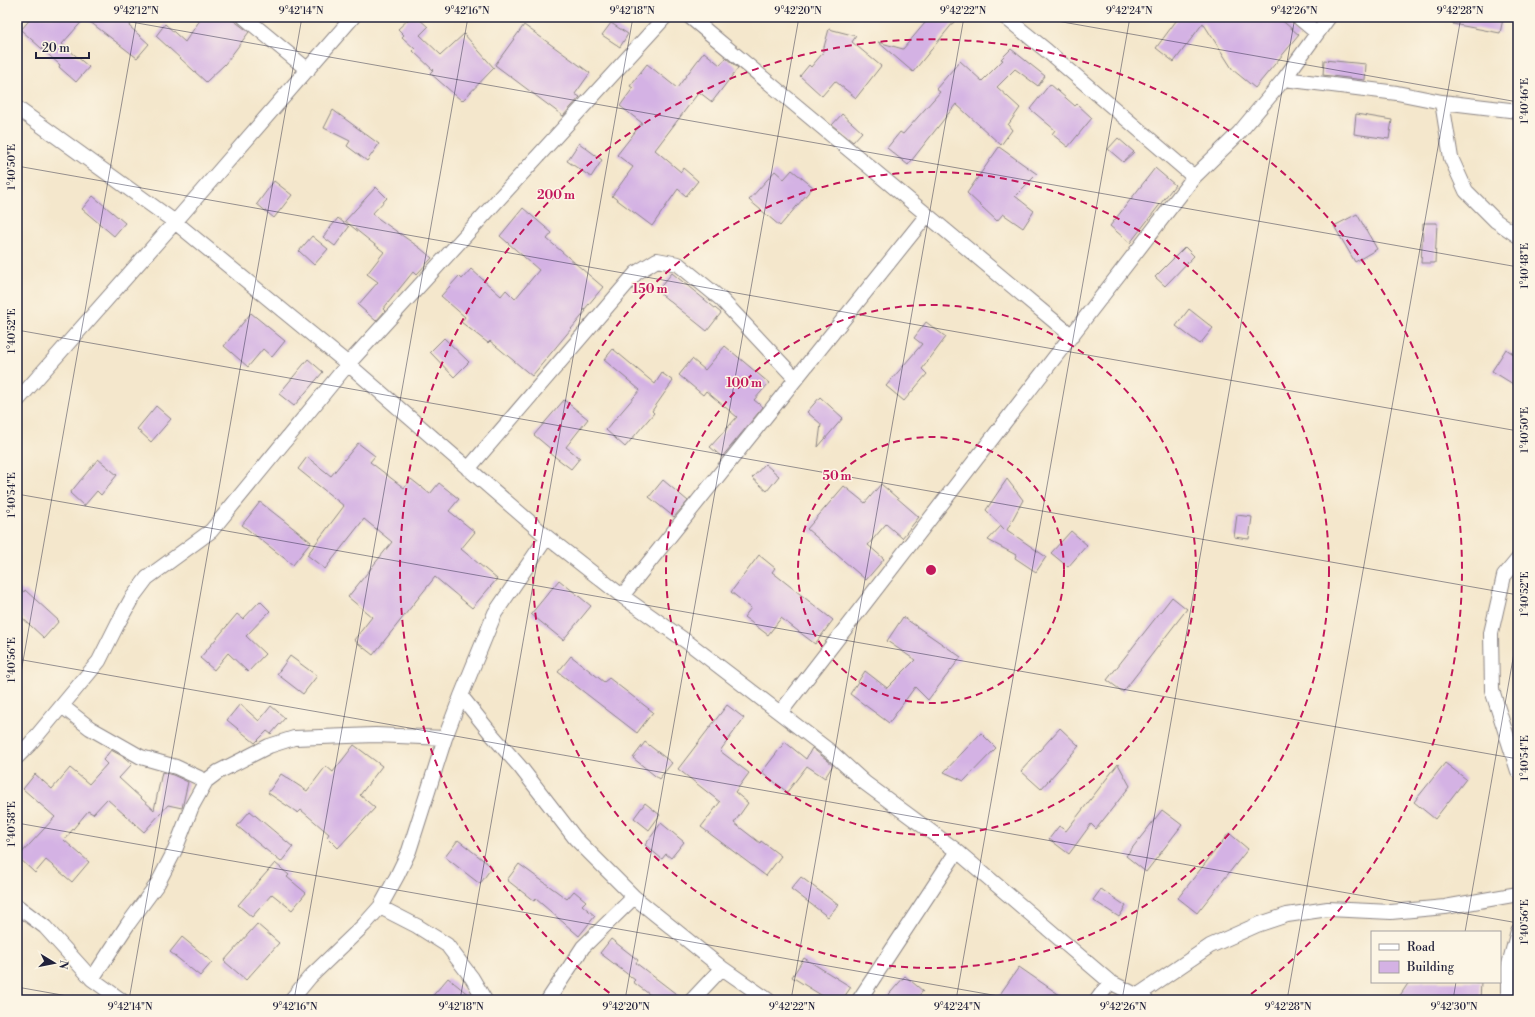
<svg xmlns="http://www.w3.org/2000/svg" width="1535" height="1017" font-family="'Libre Bodoni',serif">
<style>
.building{fill:#d4b2e4}
.lines{fill:none;stroke-linecap:round;stroke-linejoin:round}
.street-casing{stroke:#8b8484;stroke-width:16}
.street{stroke:#fff;stroke-width:14}
.ticks{fill:none;stroke:#22223b;stroke-width:1;stroke-opacity:0.45}
.ring{fill:none;stroke:#c2185b;stroke-width:2;stroke-dasharray:7 5}
.centre{fill:#c2185b;stroke:#fcf5e5;stroke-width:2}
.ring-label{font-size:12px;text-anchor:middle;font-weight:bold;fill:#c2185b;stroke:#fcf5e5;stroke-width:3;stroke-linejoin:round;paint-order:stroke}
.neatline{fill:none;stroke:#22223b;stroke-width:1.5}
.ticks-label{font-size:10px;text-anchor:middle;fill:#22223b}
</style>
<rect width="100%" height="100%" fill="#fcf5e5"/>
<filter id="ink" filterUnits="userSpaceOnUse"><feTurbulence type="fractalNoise" baseFrequency=".025" numOctaves="2"/><feDisplacementMap in="SourceGraphic" scale="8" xChannelSelector="R" yChannelSelector="G"/><feConvolveMatrix kernelMatrix="1 2 1 2 8 2 1 2 1" color-interpolation-filters="sRGB"/></filter>
<filter id="wash" filterUnits="userSpaceOnUse"><feTurbulence type="fractalNoise" baseFrequency=".012" numOctaves="4" result="noise"/><feDisplacementMap in="SourceGraphic" scale="16" xChannelSelector="R" yChannelSelector="G"/><feGaussianBlur stdDeviation="0.9" result="paint"/><feColorMatrix in="noise" values="0 0 0 0 0 0 0 0 0 0 0 0 0 0 0 0 0 1.4 0 .05"/><feComposite in="paint" operator="in"/></filter>
<g filter="url(#wash)">
<rect width="100%" height="100%" fill="#f4e7cc"/>
<g id="blocks">
<!-- building -->
<path class="building" d="M32,17H135L129,26L149,44L137,58L85,18L62,44L89,67L76,82L59,67L60,65L21,30Z
M202,17H229L249,32L225,64L206,82L156,36L165,24L185,42Z
M411,17H417L428,27L420,35L441,55L464,34L494,68L462,101L430,73L433,70L413,51L415,49L402,37L404,35L398,29Z
M930,17H958L913,72L878,42L903,49Z
M1179,17H1278L1299,35L1255,88L1233,70L1203,23L1174,62L1156,48Z
M1454,17H1491L1503,19L1500,33L1453,24Z
M611,23L628,34L620,47L602,35Z
M524,25L590,73L575,94L580,97L563,116L495,65Z
M829,29L856,36L852,42L881,66L856,98L835,81L822,96L800,76L809,65L811,67L822,54Z
M1011,49L1045,76L1038,86L1015,69L997,87L1020,108L1008,125L1012,130L1001,145L956,104L908,165L887,148L900,132L903,134L940,92L936,89L960,61L982,81L1003,60L1001,59Z
M704,52L720,65L726,58L738,68L712,102L699,92L655,150L681,172L683,168L698,181L686,196L678,189L652,226L612,196L633,167L617,155L642,123L620,106L633,88L630,86L647,64L677,88Z
M1324,60L1366,64L1365,80L1323,75Z
M1050,84L1075,106L1077,104L1092,118L1068,147L1052,134L1055,130L1030,109Z
M333,110L379,144L367,161L347,146L350,141L324,128Z
M842,114L862,132L853,142L832,125Z
M1356,114L1392,120L1389,139L1354,134Z
M1118,138L1134,152L1123,162L1108,149Z
M579,143L602,160L591,177L567,161Z
M999,147L1037,174L1015,196L1034,211L1023,228L1003,214L997,221L967,193Z
M1155,168L1175,185L1130,243L1110,226Z
M792,170L813,187L780,226L749,200L775,171L784,179Z
M274,181L292,195L274,218L257,204Z
M376,187L387,198L372,214L420,248L432,258L416,275L413,272L383,309L385,311L376,321L358,305L378,282L367,274L384,252L345,221Z
M93,196L125,223L114,236L82,209Z
M523,208L552,233L547,239L603,287L584,310L586,311L532,376L490,341L488,343L461,322L465,317L441,296L459,276L462,279L471,269L501,296L506,290L515,299L539,270L500,236Z
M1357,214L1377,249L1355,262L1334,226Z
M338,218L349,227L335,246L323,237Z
M1423,223H1437L1435,263H1421Z
M312,236L328,249L314,265L299,251Z
M1185,247L1194,256L1165,286L1155,277Z
M672,273L721,313L707,331L657,291Z
M1189,309L1213,328L1200,344L1176,326Z
M251,313L285,341L272,357L263,349L248,367L224,346Z
M926,322L946,337L922,369L927,374L904,401L886,386L922,344L914,338Z
M444,338L469,362L454,377L430,352Z
M725,346L769,383L754,400L763,407L722,457L710,447L737,417L706,391L703,395L679,375L692,359L705,370Z
M613,349L655,384L662,373L673,381L652,411L654,413L625,447L606,430L640,390L604,360Z
M1506,349L1518,357V387L1492,371Z
M308,359L323,372L294,406L279,394Z
M820,397L843,418L818,447L821,424L807,412Z
M564,400L588,419L566,447L580,458L571,469L550,453L552,450L534,435Z
M156,406L171,419L151,442L137,429Z
M358,443L375,456L370,462L404,488L411,479L430,494L439,483L459,499L449,511L475,532L461,549L497,579L472,608L435,577L373,655L354,640L372,617L348,597L392,542L364,519L325,569L307,555L344,506L298,469L307,457L331,476Z
M98,459L117,475L101,495L97,491L84,506L70,493Z
M765,464L779,476L767,491L752,478Z
M1007,479L1023,500L1007,530L1046,557L1036,572L1015,558L1016,555L988,540L1001,526L1004,529L986,510Z
M663,480L688,501L674,517L649,497Z
M881,484L919,517L902,538L886,524L868,545L884,559L866,580L807,529L844,486L865,503Z
M260,502L311,542L293,565L242,525Z
M1237,515L1252,517L1249,539L1234,537Z
M1071,531L1087,545L1068,567L1051,553Z
M759,555L775,568L772,572L833,620L815,644L781,618L768,635L744,617L751,608L731,592Z
M559,580L591,606L563,640L531,614Z
M17,586L24,592L25,590L59,621L44,638L17,613Z
M1172,597L1187,609L1123,692L1107,680Z
M260,601L270,611L246,636L265,654L248,672L228,653L214,670L200,658L237,614L243,619Z
M903,617L961,657L928,700L915,687L889,723L850,694L865,671L887,688L915,660L887,641Z
M290,656L317,676L303,694L277,674Z
M571,656L604,682L609,678L653,712L637,733L558,672Z
M240,704L259,721L271,706L285,718L271,734L267,731L255,743L227,720Z
M727,705L744,718L720,751L749,773L735,792L748,803L734,823L760,843L761,841L781,856L766,876L701,827L720,802L678,769Z
M1060,728L1079,746L1041,789L1021,771Z
M981,733L996,748L964,781L944,772Z
M645,742L672,763L659,779L633,758Z
M785,742L806,759L812,748L826,759L833,765L825,778L807,766L787,792L762,772Z
M354,745L382,766L360,795L375,808L338,848L327,837L329,834L301,810L298,813L268,793L281,774L307,791L326,766L333,772Z
M111,750L124,757L132,764L119,778L154,810L162,772L173,775L188,782L182,808L168,805L144,832L107,799L93,814L88,811L64,840L89,862L72,882L46,860L35,873L18,857L55,817L23,789L35,774L52,789L70,768L89,784L107,764L103,760Z
M1445,763L1466,779L1435,819L1414,802Z
M1118,764L1130,786L1096,829L1091,824L1069,854L1049,839L1059,826L1066,831Z
M645,803L660,815L649,830L634,818Z
M1162,810L1182,825L1146,872L1126,856Z
M250,811L293,847L281,862L237,826Z
M661,823L684,842L671,858L666,854L662,859L645,845Z
M1229,833L1248,849L1197,913L1178,898Z
M458,840L492,867L480,884L445,857Z
M275,863L289,875L287,877L306,893L292,910L272,894L252,917L238,905Z
M519,864L567,899L574,891L586,901L582,905L595,916L579,936L536,899L534,901L507,880Z
M801,877L838,905L828,917L791,889Z
M1101,889L1126,906L1119,917L1093,900Z
M257,924L279,943L246,980L224,961Z
M182,937L212,962L200,976L170,952Z
M611,939L638,960L636,963L684,1000H657L633,982L635,980L600,953Z
M804,958L851,987L842,1000H829L792,977Z
M1019,967L1067,1000H996Z
M905,976L923,991L915,1000H884Z
M448,978L475,1000H429Z
M1409,982H1481L1480,1000H1397Z"/>
</g>
</g>
<g filter="url(#ink)">
<use href="#blocks" fill-opacity="0" stroke="#8b8484" stroke-width="1"/>
<g class="lines">
<defs>
<path id="street" d="M244,17L308,70
M690,17L1072,336
M1005,17L1047,51L1194,177
M1298,17L1317,33
M1284,79L1397,93L1442,102L1518,111
M1442,102L1451,158L1466,191L1496,221L1518,236
M17,108L175,222L348,364L547,537L622,596L690,644L780,713L831,752L865,783L957,851L1110,982L1146,1000
M17,401L175,222L353,17
M468,469L636,273L657,260L678,264L721,299L796,379
M1518,559L1504,576L1491,633L1492,690L1518,771
M622,596L927,215
M461,696L493,736L521,768L575,838L634,897L722,968L768,1000
M62,706L90,728L141,757L176,767L206,781
M780,713L1194,177L1239,133L1284,79L1329,17
M17,757L30,744L99,661L118,623L132,598L147,578L211,531L348,364L665,17
M17,906L45,927L92,979L121,1000
M380,907L417,926L447,945L472,978L485,1000
M92,979L128,924L158,883L175,850L192,806L206,781L218,772L269,746L294,738L375,735L445,738
M1138,995L1210,946L1257,925L1287,915L1328,909L1391,912L1445,907L1518,894
M291,1000L310,977L364,925L380,907L397,876L409,851L445,738L461,696L495,613L547,537
M548,1000L583,947L634,897
M692,1000L722,968
M859,1000L957,851
M1097,1000L1110,982
M1508,1000V968L1518,931"/>
</defs>
<!-- street casing -->
<use href="#street" class="street-casing"/>
<!-- street -->
<use href="#street" class="street"/>
</g>
</g>
<!-- ticks -->
<path class="ticks" d="M103,17L1518,267M1034,17L1518,102M17,166L1518,431M17,330L1518,595M17,494L1518,759M17,659L1518,923M17,695L137,17M17,823L1021,1000M1465,932L1518,630M17,987L90,1000M129,1000L302,17M294,1000L468,17M460,1000L633,17M625,1000L799,17M791,1000L964,17M956,1000L1130,17M1122,1000L1295,17M1287,1000L1461,17M1453,1000L1456,982"/>
<!-- distance rings -->
<g class="ring">
<circle cx="931" cy="570" r="133"/>
<circle cx="931" cy="570" r="265"/>
<circle cx="931" cy="570" r="398"/>
<path d="M619 1000A531 531 0 1 1 1243 1000"/>
</g>
<circle cx="931" cy="570" r="6" class="centre"/>
<g class="ring-label">
<text x="556" y="199">200 m</text>
<text x="650" y="293">150 m</text>
<text x="744" y="387">100 m</text>
<text x="837" y="480">50 m</text>
</g>
<!-- margin -->
<rect width="1535" height="1017" fill="none" stroke="#fcf5e5" stroke-width="44"/>
<!-- legend -->
<rect x="1371" y="931" width="130" height="52" fill="#fcf5e5" stroke="#a5a1a1"/>
<rect x="1379" y="944" width="20" height="6" fill="#ffffff" stroke="#a5a1a1"/>
<text x="1407" y="951" font-size="12" fill="#22223b">Road</text>
<rect x="1379" y="961" width="20" height="12" fill="#d4b2e4" stroke="#a5a1a1"/>
<text x="1407" y="971" font-size="12" fill="#22223b">Building</text>
<!-- north arrow -->
<g transform="translate(54 963) rotate(100)" stroke="#fcf5e5" stroke-width="3" paint-order="stroke">
<path d="M0-3L7 15L0 10L-7 15Z" fill="#22223b"/>
<text y="-6" font-size="11" font-weight="bold" text-anchor="middle" fill="#22223b">N</text>
</g>
<!-- scale -->
<path d="M36 52v6h53v-6" fill="none" stroke="#22223b" stroke-width="2"/>
<text x="42" y="52" font-size="12" fill="#22223b" stroke="#fcf5e5" stroke-width="3" paint-order="stroke">20 m</text>
<rect x="22" y="22" width="1491" height="973" class="neatline"/>
<g class="ticks-label">
<text x="136" y="14">9°42'12"N</text>
<text x="301" y="14">9°42'14"N</text>
<text x="467" y="14">9°42'16"N</text>
<text x="632" y="14">9°42'18"N</text>
<text x="798" y="14">9°42'20"N</text>
<text x="963" y="14">9°42'22"N</text>
<text x="1129" y="14">9°42'24"N</text>
<text x="1294" y="14">9°42'26"N</text>
<text x="1460" y="14">9°42'28"N</text>
<text transform="translate(1524 101) rotate(-90)" y="4">1°40'46"E</text>
<text transform="translate(11 167) rotate(-90)" y="4">1°40'50"E</text>
<text transform="translate(1524 266) rotate(-90)" y="4">1°40'48"E</text>
<text transform="translate(11 331) rotate(-90)" y="4">1°40'52"E</text>
<text transform="translate(1524 430) rotate(-90)" y="4">1°40'50"E</text>
<text transform="translate(11 495) rotate(-90)" y="4">1°40'54"E</text>
<text transform="translate(1524 594) rotate(-90)" y="4">1°40'52"E</text>
<text transform="translate(11 660) rotate(-90)" y="4">1°40'56"E</text>
<text transform="translate(1524 758) rotate(-90)" y="4">1°40'54"E</text>
<text transform="translate(11 824) rotate(-90)" y="4">1°40'58"E</text>
<text transform="translate(1524 922) rotate(-90)" y="4">1°40'56"E</text>
<text x="130" y="1010">9°42'14"N</text>
<text x="295" y="1010">9°42'16"N</text>
<text x="461" y="1010">9°42'18"N</text>
<text x="626" y="1010">9°42'20"N</text>
<text x="792" y="1010">9°42'22"N</text>
<text x="957" y="1010">9°42'24"N</text>
<text x="1123" y="1010">9°42'26"N</text>
<text x="1288" y="1010">9°42'28"N</text>
<text x="1454" y="1010">9°42'30"N</text>
</g>
</svg>
